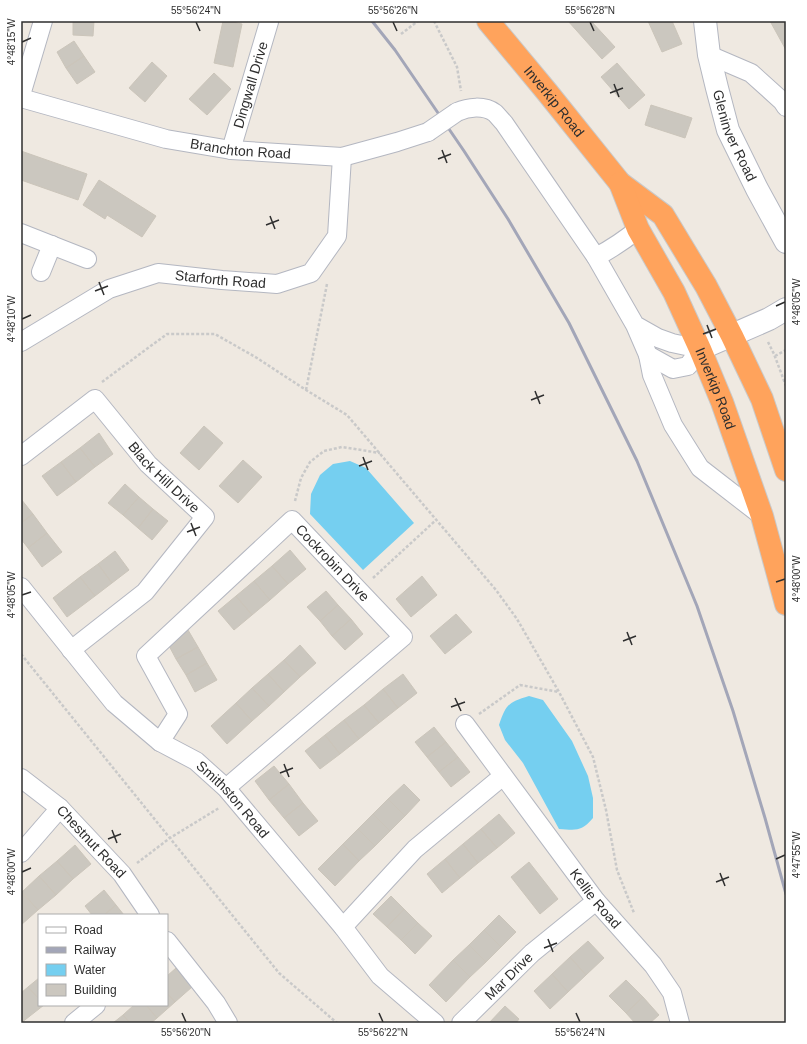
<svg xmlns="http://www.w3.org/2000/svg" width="807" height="1044" font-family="Helvetica,sans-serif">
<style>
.water{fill:#75cff0}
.building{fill:#cbc7bf;stroke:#cbc5ba}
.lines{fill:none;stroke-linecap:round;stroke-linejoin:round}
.street-casing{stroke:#b4b7c1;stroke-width:20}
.secondary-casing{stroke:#b4b7c1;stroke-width:24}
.highway-casing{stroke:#c9c9c9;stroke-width:24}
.path{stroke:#c9c9c9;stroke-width:2.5;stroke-dasharray:3 2;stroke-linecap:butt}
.street{stroke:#fff;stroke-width:18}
.secondary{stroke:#fff;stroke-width:22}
.highway{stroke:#ffa35c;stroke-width:22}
.rail{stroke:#a3a6b8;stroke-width:3}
.street-bridge-casing{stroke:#b4b7c1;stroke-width:20;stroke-linecap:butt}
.street-bridge{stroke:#fff;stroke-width:18}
.ticks{fill:none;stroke:#2e2e2e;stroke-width:1.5}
.labels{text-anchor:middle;stroke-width:3;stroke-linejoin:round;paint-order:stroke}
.street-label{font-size:14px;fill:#2e2e2e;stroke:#fff}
.neatline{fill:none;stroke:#2e2e2e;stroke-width:1.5}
.ticks-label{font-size:10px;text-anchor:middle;fill:#2e2e2e}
</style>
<rect width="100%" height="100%" fill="#efe9e1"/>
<!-- water -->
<path class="water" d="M350,461L366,468L414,523L363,570L310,514L311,494L320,475L333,464Z
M529,696L543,700L572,741L588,776L593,798V818C581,832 576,830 559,829L523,763L505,740L499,725C506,704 509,702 529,696Z"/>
<!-- building -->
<path class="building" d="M73,21H94L93,36L73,35Z
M223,21H228L242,24L233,67L214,63Z
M568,21H591L615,47L602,59Z
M648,21H672L682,44L662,52Z
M770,21H786V50Z
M74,41L84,56L66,68L57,52Z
M84,56L95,72L77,84L66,68Z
M152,62L167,76L145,102L129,88Z
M617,63L645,95L629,109L601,77Z
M214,73L231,89L207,115L189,99Z
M651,105L692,118L685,138L645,125Z
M21,151L87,174L78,200L21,180Z
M99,180L156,216L142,237L107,215L105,219L83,205Z
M204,426L223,443L199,470L180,453Z
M99,433L113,454L95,467L80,448Z
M80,448L95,467L76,482L61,462Z
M243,460L262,477L238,503L219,486Z
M61,462L76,482L57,496L42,476Z
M125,484L139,497L123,515L108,503Z
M139,497L153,509L138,528L123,515Z
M21,499L33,514L21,523Z
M153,509L168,521L152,540L138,528Z
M33,514L47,533L28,548L21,539V523Z
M47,533L62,552L42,567L28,548Z
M290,550L306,569L288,584L272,566Z
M115,551L129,570L112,583L98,564Z
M98,564L112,583L95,596L80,577Z
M272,566L288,584L270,600L254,581Z
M422,576L437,595L411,617L396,599Z
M80,577L95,596L67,617L53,598Z
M254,581L270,600L252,615L236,596Z
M326,591L338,605L320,621L307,607Z
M236,596L252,615L234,630L218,611Z
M338,605L351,619L332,636L320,621Z
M456,614L472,632L445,654L430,636Z
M351,619L363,634L345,650L332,636Z
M188,630L198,647L176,659L167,642Z
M300,645L316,663L300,677L284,660Z
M198,647L207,663L186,675L176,659Z
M284,660L300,677L284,692L268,674Z
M207,663L217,680L195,692L186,675Z
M268,674L284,692L269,706L252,688Z
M403,674L417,693L398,708L383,689Z
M252,688L269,706L252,721L236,703Z
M383,689L398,708L379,723L364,705Z
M236,703L252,721L227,744L211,726Z
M364,705L379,723L359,739L344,720Z
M344,720L359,739L340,754L325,735Z
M434,727L446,742L427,757L415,742Z
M325,735L340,754L320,769L305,751Z
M446,742L458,757L439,772L427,757Z
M458,757L470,772L451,787L439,772Z
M274,766L289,784L269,800L255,781Z
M289,784L303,803L284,818L269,800Z
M404,784L420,800L405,816L388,799Z
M388,799L405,816L390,831L373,814Z
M303,803L318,821L299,836L284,818Z
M373,814L390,831L375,846L358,829Z
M499,814L515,833L497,848L481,829Z
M358,829L375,846L359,861L343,844Z
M481,829L497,848L478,863L463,844Z
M343,844L359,861L335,886L318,869Z
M463,844L478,863L460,878L445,859Z
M75,845L91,864L73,879L57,861Z
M445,859L460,878L442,893L427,874Z
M57,861L73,879L56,895L39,876Z
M529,862L558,899L540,914L511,877Z
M39,876L56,895L38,910L22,892Z
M104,890L116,905L104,915H92L85,906Z
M21,892L38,910L21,925Z
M391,896L404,909L387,927L373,914Z
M116,905L124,915H104Z
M404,909L418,923L401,940L387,927Z
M499,915L516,932L501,947L484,930Z
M418,923L432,936L415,954L401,940Z
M484,930L501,947L486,962L469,945Z
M588,941L604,958L586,975L570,957Z
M469,945L486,962L470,977L453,960Z
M570,957L586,975L568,992L552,974Z
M453,960L470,977L446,1002L429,985Z
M176,968L192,987L175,1002L167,993V976Z
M552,974L568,992L550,1009L534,991Z
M39,978V999L28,987Z
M626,980L643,997L626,1013L609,996Z
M28,987L39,999V1005H44L21,1023V993Z
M167,993L175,1002L157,1018L146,1005H167Z
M643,997L659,1015L650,1023H635L626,1013Z
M134,1005H146L157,1018L151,1023H130L123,1015Z
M505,1006L519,1019L516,1023H489Z
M123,1015L130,1023H113Z"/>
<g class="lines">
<defs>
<g id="street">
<path d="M709,55L751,73L782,101L786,107"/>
<path d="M21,95L43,21"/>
<path id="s1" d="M21,98L166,139L231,150L342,157L397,142L428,132"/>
<path d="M457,112C468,107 484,105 495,113C498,116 501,120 504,123L596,257L635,325L648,355L673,369L688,366L700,349L672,343L658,338L635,325"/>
<path id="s2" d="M231,150L269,22V21"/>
<path d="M21,233L87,259"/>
<path d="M596,257C611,249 625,240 638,229"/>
<path d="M41,272L52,245"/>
<path id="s3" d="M21,342L109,289L158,273L222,280L277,284L311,273L337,236L342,157"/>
<path d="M648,355L652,375L673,425L700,468L762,516"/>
<path id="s4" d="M21,456L95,399L148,464L205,517L145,592L71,650"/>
<path id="s5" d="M21,587L114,703L160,742L196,761L226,788L343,927L380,976L435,1023"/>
<path id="s6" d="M465,724L596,901L653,965L672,993L680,1023"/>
<path id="s7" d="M160,742L178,714L146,656L292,520L403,637L226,788"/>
<path id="s8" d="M21,778L60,808L122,874L150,915"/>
<path d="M21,853L60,808"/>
<path d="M343,927L415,849L503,776"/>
<path d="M167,941L216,1003L228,1023"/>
<path d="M74,1023L96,1005"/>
<path id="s9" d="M461,1023L532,953L596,901"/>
</g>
<g id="secondary">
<path id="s10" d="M705,21L709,55L717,88L728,130L757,189L786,242"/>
<path d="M700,349L769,319L786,309"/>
</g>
<g id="highway">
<path id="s11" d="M488,21L547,92L620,183L663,215L706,286L732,336L762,399L786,470"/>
<path id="s12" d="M620,183L638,229L674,292L700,349L722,402L762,516L786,604"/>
</g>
</defs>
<!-- street casing -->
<use href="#street" class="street-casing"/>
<!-- secondary casing -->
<use href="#secondary" class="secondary-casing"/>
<!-- highway casing -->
<use href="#highway" class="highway-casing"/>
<!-- path -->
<path class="path" d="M434,21L457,67L461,91
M401,34L418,21
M768,342L774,354L786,386
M775,356L786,350
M102,382L167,334H215L257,358L306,390L347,415L496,590L517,619L559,692L593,757L606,810L617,870L634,913
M306,390L327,284
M295,501L301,478L310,462L324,451L342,447L380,453
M373,578L436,520
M21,654L279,973L337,1023
M479,714L520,685L559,692
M137,863L170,838L219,808"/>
<!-- street -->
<use href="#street" class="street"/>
<!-- secondary -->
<use href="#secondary" class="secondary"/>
<!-- highway -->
<use href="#highway" class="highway"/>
<!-- rail -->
<path class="rail" d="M372,21L395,50L464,151L508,219L569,323L637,461L697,606L733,711L765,818L786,894"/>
<defs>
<path id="street-bridge" d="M428,132L457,112"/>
</defs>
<!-- street-bridge casing -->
<use href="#street-bridge" class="street-bridge-casing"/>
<!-- street-bridge -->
<use href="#street-bridge" class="street-bridge"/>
</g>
<!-- ticks -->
<path class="ticks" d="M196,22L200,31M393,22L397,31M590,22L594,31M22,42L31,38M614,84L619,97M610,93L623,88M442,150L447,163M438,159L451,154M270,216L275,229M266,225L279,220M99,282L104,295M95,291L108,286M776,306L785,302M22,319L31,315M707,325L712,338M703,334L716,329M535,391L540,404M531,400L544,395M363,457L368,470M359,466L372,461M191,523L196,536M187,532L200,527M776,582L785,579M22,595L31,592M627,632L632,645M623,641L636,636M455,698L461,711M451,707L465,702M284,764L289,777M280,773L293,768M112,830L117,843M108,839L121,834M776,859L785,855M22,872L31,868M720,873L725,886M716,882L729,877M548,939L553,952M544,948L557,943M182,1013L186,1022M379,1013L383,1022M576,1013L580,1022"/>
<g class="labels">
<!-- street labels -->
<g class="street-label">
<text dy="5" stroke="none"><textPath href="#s2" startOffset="68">Dingwall Drive</textPath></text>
<text dy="5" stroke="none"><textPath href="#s11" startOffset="104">Inverkip Road</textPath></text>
<text dy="5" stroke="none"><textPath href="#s10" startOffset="119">Gleninver Road</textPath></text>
<text dy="5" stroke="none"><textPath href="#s1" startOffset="226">Branchton Road</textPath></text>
<text dy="5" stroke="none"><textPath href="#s3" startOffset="217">Starforth Road</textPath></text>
<text dy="5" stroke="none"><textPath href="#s12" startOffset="227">Inverkip Road</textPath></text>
<text dy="5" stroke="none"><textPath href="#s4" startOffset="198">Black Hill Drive</textPath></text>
<text dy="5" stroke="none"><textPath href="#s7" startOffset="358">Cockrobin Drive</textPath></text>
<text dy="5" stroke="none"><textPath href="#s5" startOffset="303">Smithston Road</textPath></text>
<text dy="5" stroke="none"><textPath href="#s8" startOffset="95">Chestnut Road</textPath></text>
<text dy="5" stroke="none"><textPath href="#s6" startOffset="218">Kellie Road</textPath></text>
<text dy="5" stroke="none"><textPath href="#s9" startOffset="67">Mar Drive</textPath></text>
</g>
</g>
<!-- border -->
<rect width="807" height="1044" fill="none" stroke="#ffffff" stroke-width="44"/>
<!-- legend -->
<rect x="38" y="914" width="130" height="92" fill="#ffffff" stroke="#ababab"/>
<rect x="46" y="927" width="20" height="6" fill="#ffffff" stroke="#ababab"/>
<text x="74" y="934" font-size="12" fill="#2e2e2e">Road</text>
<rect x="46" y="947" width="20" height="6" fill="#a3a6b8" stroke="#ababab"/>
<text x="74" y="954" font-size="12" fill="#2e2e2e">Railway</text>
<rect x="46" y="964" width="20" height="12" fill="#75cff0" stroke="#ababab"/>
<text x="74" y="974" font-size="12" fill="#2e2e2e">Water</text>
<rect x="46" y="984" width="20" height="12" fill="#cbc7bf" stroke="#ababab"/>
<text x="74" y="994" font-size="12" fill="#2e2e2e">Building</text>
<rect x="22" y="22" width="763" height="1000" class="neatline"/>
<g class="ticks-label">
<text x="196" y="14">55°56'24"N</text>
<text x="393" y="14">55°56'26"N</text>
<text x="590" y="14">55°56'28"N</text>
<text transform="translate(11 42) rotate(-90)" y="4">4°48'15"W</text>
<text transform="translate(796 302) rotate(-90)" y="4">4°48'05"W</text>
<text transform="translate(11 319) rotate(-90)" y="4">4°48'10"W</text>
<text transform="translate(796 579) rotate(-90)" y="4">4°48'00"W</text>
<text transform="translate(11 595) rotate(-90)" y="4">4°48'05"W</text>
<text transform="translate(796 855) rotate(-90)" y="4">4°47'55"W</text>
<text transform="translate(11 872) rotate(-90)" y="4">4°48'00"W</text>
<text x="186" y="1036">55°56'20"N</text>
<text x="383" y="1036">55°56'22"N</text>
<text x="580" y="1036">55°56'24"N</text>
</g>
</svg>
